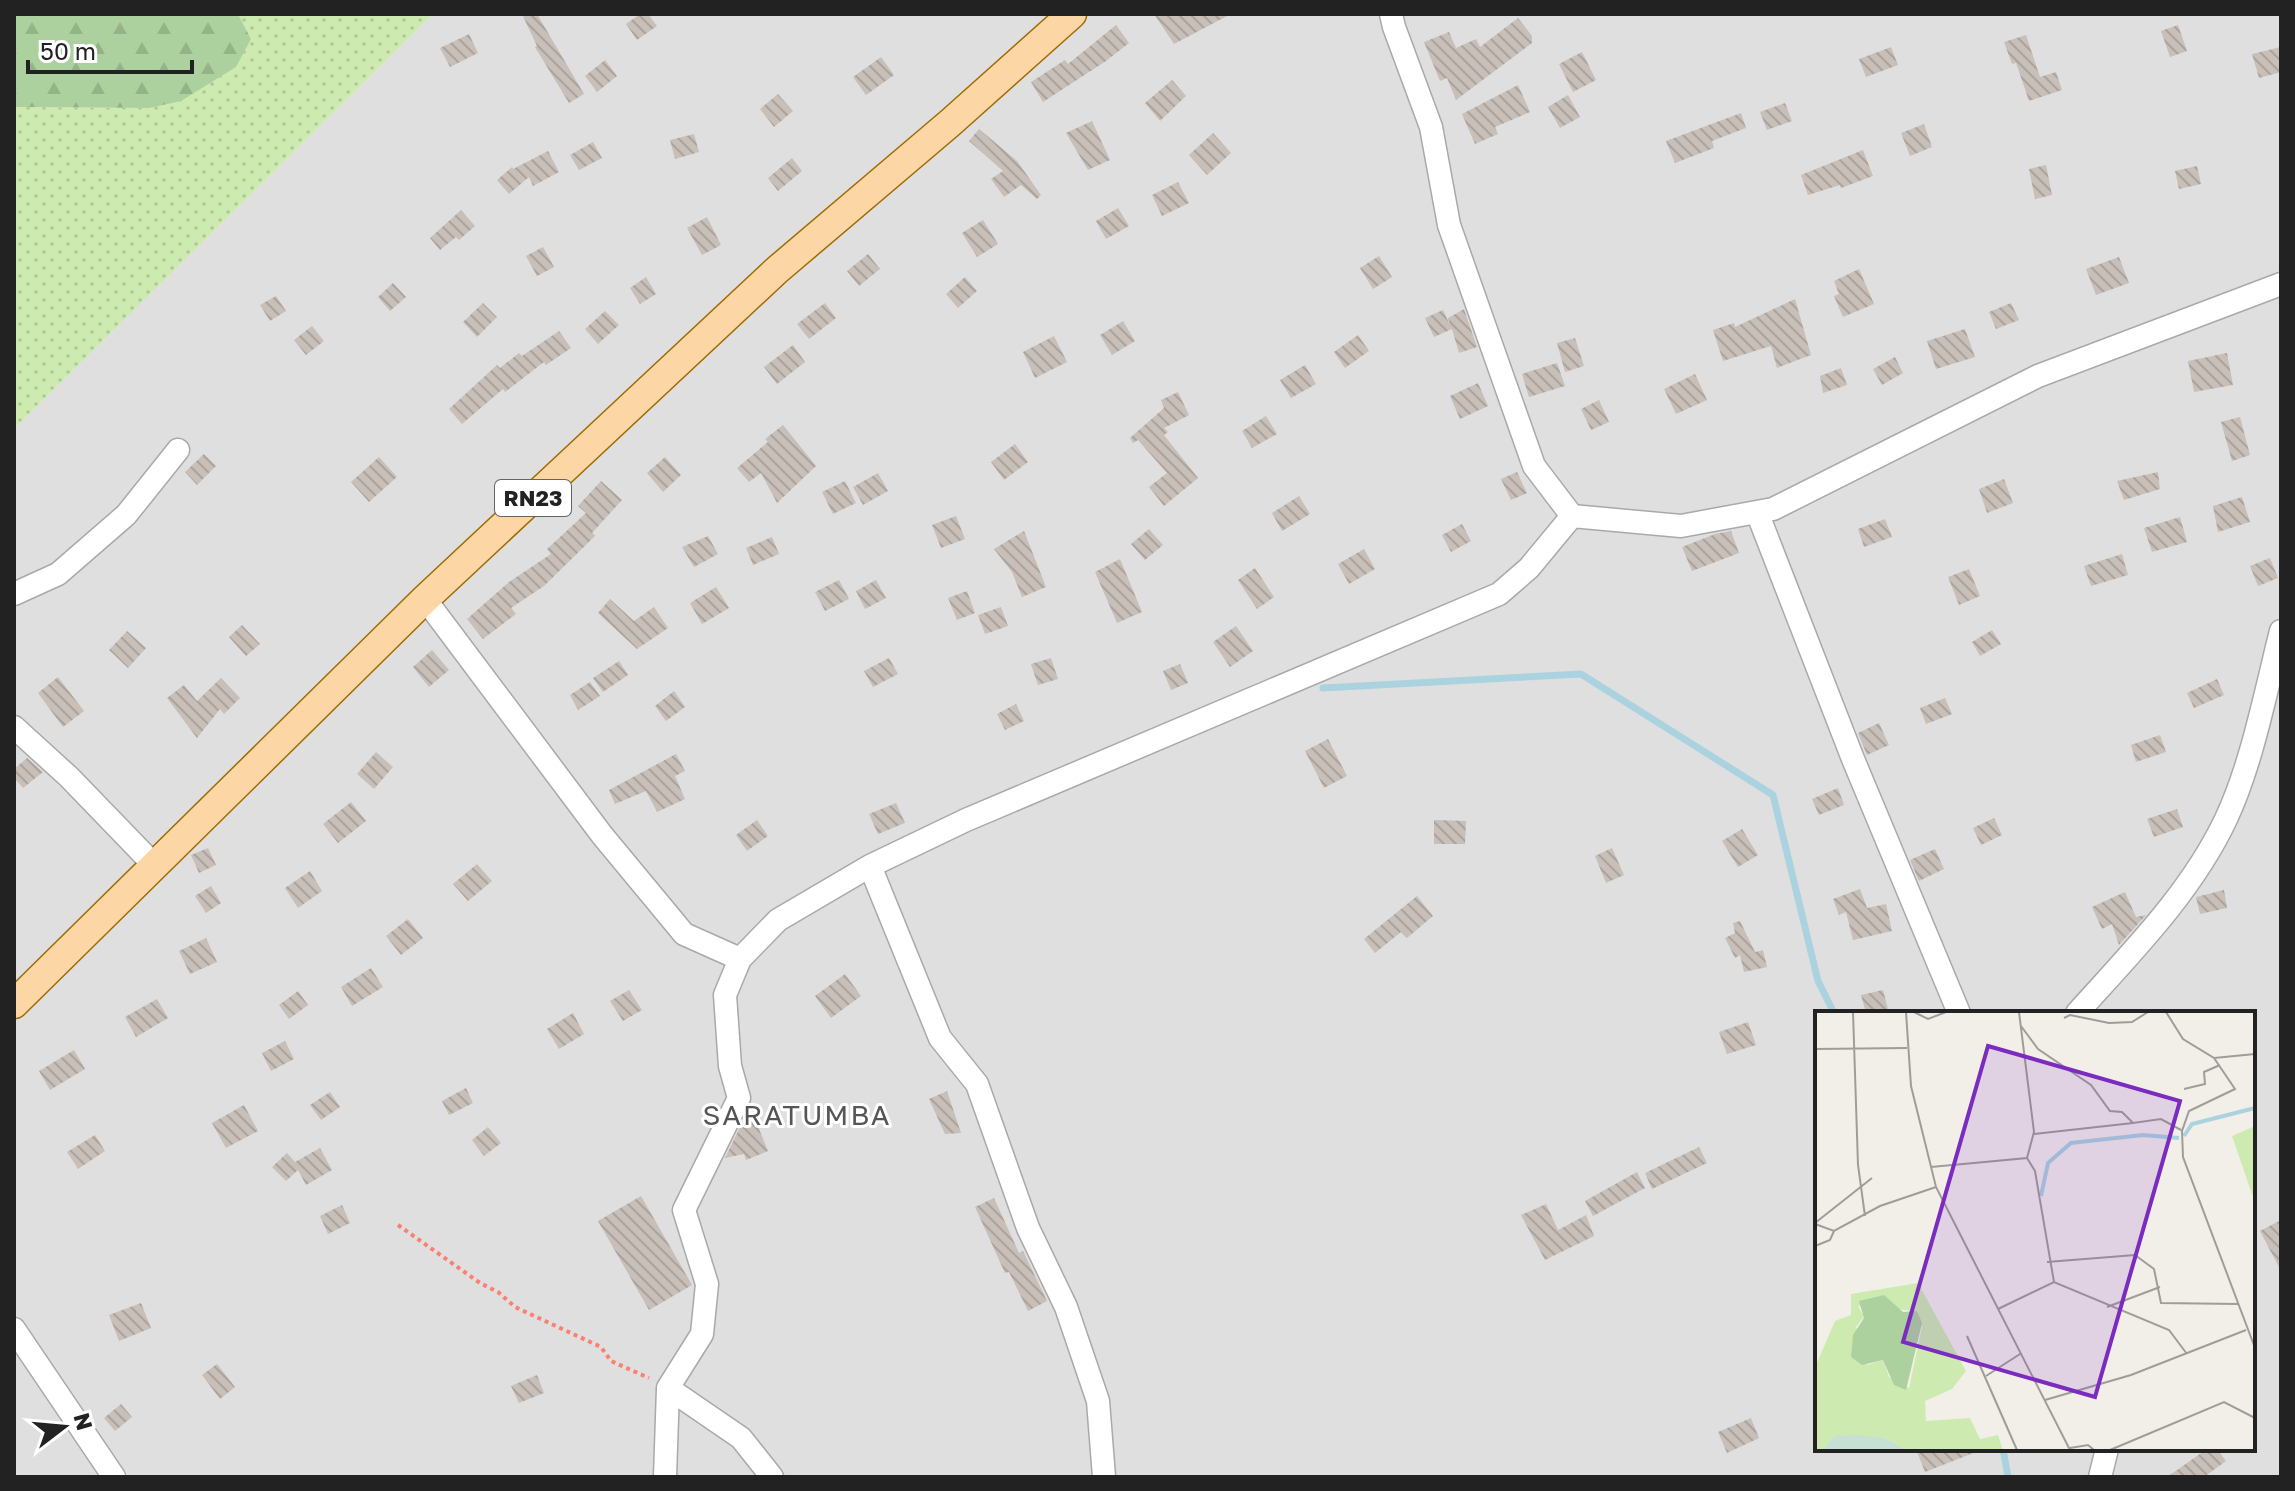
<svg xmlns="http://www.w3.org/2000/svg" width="2295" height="1491" font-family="'Golos Text',sans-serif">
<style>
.residential{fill:#e0dfdf;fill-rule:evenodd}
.grass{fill:url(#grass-dots)}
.forest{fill:url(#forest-firs)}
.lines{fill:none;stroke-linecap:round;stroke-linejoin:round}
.stream{stroke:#aad3df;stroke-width:7}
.building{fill:url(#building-back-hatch)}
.minor-casing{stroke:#a9a9a9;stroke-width:25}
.major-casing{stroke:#a06b00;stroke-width:31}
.path{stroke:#fa8072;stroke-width:4;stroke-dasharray:4 4;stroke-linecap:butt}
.minor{stroke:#fff;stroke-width:22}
.major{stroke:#fcd6a4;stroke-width:28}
.labels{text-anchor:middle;stroke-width:6;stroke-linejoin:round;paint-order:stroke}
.shield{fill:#fff;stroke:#646464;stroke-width:2}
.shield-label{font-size:22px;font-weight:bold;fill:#222}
.quarter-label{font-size:28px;letter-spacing:2px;fill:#555;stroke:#fff}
.inset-river{fill:none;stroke:#aad3df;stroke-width:4}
.inset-road{fill:none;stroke:#9f9d99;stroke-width:2}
.view{fill:#7b2cbf;fill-opacity:0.15;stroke:#7b2cbf;stroke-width:4}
.inset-edge{fill:none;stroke:#222;stroke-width:4}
</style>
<defs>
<pattern id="grass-dots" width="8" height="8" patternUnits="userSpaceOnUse" patternTransform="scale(2)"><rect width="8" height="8" fill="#cdebb0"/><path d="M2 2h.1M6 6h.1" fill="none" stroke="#b0c997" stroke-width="1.8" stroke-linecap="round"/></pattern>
<pattern id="forest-firs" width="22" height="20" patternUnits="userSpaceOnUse" patternTransform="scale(2)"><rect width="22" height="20" fill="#add19e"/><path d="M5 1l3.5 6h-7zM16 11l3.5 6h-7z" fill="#95b388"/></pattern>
<pattern id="building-back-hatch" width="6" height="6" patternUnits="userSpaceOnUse" patternTransform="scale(2)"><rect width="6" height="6" fill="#c7bfb8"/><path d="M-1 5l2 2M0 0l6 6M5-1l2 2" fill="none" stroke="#aba49e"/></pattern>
</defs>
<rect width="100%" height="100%" fill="#f2efe9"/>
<!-- residential -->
<path class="residential" d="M433,14H2281V1477H14V429ZM1817,1013H2253V1449H1817Z"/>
<!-- grass -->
<path class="grass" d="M238,14H433L14,429V107L149,108L251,39Z"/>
<!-- forest -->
<path class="forest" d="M14,14H238L251,39L236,67L181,101L149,108L14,107Z"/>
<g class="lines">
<!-- stream -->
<path class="stream" d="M1323,688L1581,674L1773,795L1818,981L1834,1013
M2003,1449L2008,1477"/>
</g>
<!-- building -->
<path class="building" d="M522,14H537L584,94L569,103L535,47L537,46Z
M640,14H648L657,26L637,40L626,24Z
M1154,14H1231L1174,44Z
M1518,18L1532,36V43L1456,100L1447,78L1440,81L1424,42L1449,32L1456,48L1476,39L1480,47Z
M1116,25L1129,43L1106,61L1043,102L1031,82L1065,60L1068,64Z
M2178,25L2187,51L2170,57L2161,31Z
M469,34L478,53L450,67L440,48Z
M2026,35L2040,77L2056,72L2062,90L2029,101L2016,63L2012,64L2004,42Z
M1891,47L1898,65L1866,77L1859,59Z
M2281,47V72L2259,78L2252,54Z
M1582,52L1596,80L1573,92L1559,64Z
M881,57L894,75L866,95L853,77Z
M605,60L617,76L597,92L585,76Z
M1172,80L1186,96L1160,121L1145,103Z
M1518,85L1530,112L1495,127L1498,134L1475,144L1462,114Z
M778,94L793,111L774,127L760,109Z
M1568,95L1580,117L1560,128L1548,107Z
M1785,103L1792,121L1767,130L1760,112Z
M1741,113L1746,128L1712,141L1714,148L1675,163L1666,141Z
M1092,121L1110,160L1088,170L1066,133Z
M1924,124L1932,147L1910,156L1901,133Z
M979,129L1017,161L1041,195L1037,199L1021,185L1004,197L991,179L1003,171L969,141Z
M1213,133L1231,153L1207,175L1189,155Z
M694,134L699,152L675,159L670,140Z
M593,142L602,158L579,170L570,155Z
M1863,150L1873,176L1841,188L1840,185L1808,195L1801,175Z
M548,151L559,172L533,186L529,177L509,194L497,180L512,167L513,169Z
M792,158L802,171L778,191L768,178Z
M2046,165L2052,195L2035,199L2029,169Z
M2197,166L2201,184L2179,189L2175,171Z
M1178,182L1189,203L1162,216L1152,195Z
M1118,208L1129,226L1106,239L1096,221Z
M461,210L475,226L459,240L456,237L440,250L430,238Z
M707,217L721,245L702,255L687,228Z
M983,220L998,244L977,257L962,233Z
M543,247L554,267L537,276L526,256Z
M868,254L880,269L859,286L847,271Z
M1379,256L1392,277L1373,289L1360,268Z
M2119,257L2129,283L2096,295L2086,269Z
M1859,269L1874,304L1843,317L1834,296L1839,294L1834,281Z
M646,277L656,294L640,304L630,288Z
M965,277L977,291L958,308L946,294Z
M393,283L406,297L390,311L378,297Z
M276,296L286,311L270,321L260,305Z
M1795,299L1811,355L1777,368L1771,346L1723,361L1713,330L1734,323L1735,327Z
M483,303L497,317L477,337L463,322Z
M825,303L836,318L809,339L797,324Z
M2011,303L2019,320L1996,329L1989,312Z
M1464,309L1477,347L1459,353L1452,329L1434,337L1425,318L1443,310L1450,325L1448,318Z
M605,311L619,325L598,344L585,329Z
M1123,321L1135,341L1112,355L1100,335Z
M312,326L324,341L306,355L294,340Z
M1965,329L1975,357L1936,369L1927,341Z
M559,331L571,348L546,365L544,362L505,392L503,389L462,424L449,409L497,365L500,368L519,353L522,356Z
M1358,335L1369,351L1345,368L1334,352Z
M1054,336L1067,362L1035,378L1023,352Z
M1575,338L1584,366L1565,372L1557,343Z
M793,345L805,362L777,384L764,367Z
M2227,353L2233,385L2194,392L2188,361Z
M1895,357L1903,373L1882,385L1873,369Z
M1557,363L1565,386L1529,397L1522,374Z
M1305,365L1316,384L1291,398L1280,380Z
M1841,368L1847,385L1823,393L1820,376Z
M1695,374L1707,400L1676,414L1664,389Z
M1478,383L1488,406L1460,419L1450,396Z
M1178,392L1189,415L1164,428L1168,432L1164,435L1198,478L1164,506L1149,487L1167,473L1138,440L1133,443L1130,438L1164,408L1161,400Z
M1599,400L1609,422L1591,430L1581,409Z
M1266,416L1277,434L1252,448L1242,431Z
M2240,417L2250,455L2232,461L2221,422Z
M783,425L816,466L777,503L761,473L749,482L737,468L768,442L765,439Z
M1015,444L1028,462L1004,480L991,462Z
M204,454L216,466L197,485L185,472Z
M379,457L397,477L369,502L351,482Z
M665,457L681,475L663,492L647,473Z
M1517,472L1527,493L1511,500L1501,479Z
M2158,472L2160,489L2124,500L2117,481Z
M878,473L888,491L863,505L853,487Z
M2004,479L2013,503L1987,513L1979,489Z
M601,481L622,500L592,533L595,536L544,586L511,608L516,614L483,639L467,619L509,582L551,554L547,549L586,513L578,506Z
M845,481L856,503L833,514L822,492Z
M1299,496L1310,514L1282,531L1272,513Z
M2242,497L2250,522L2218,532L2213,506Z
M956,516L965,539L941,548L932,525Z
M2180,517L2187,542L2152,552L2144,528Z
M1885,519L1892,537L1864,547L1858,529Z
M1462,524L1471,541L1451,552L1442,535Z
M1149,529L1163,545L1145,560L1131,544Z
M1024,531L1046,587L1022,597L1012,572L994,549Z
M1731,531L1739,553L1692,571L1682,547L1715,534Z
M708,536L718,554L694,567L682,547Z
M772,537L779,554L753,565L746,548Z
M1364,549L1375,569L1349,584L1338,564Z
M2122,554L2128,575L2091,586L2084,566Z
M2270,558L2278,578L2258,586L2250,566Z
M1120,559L1142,612L1117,623L1095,572Z
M1255,568L1274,597L1257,609L1238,580Z
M1969,569L1980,596L1959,605L1948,577Z
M839,580L849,599L825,611L815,592Z
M876,580L886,598L865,609L856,591Z
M716,587L729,608L702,624L690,603Z
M967,591L975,613L957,620L948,598Z
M610,599L634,621L654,607L668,628L637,649L598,613Z
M1001,607L1008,626L985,634L978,615Z
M242,625L260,644L246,656L229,637Z
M1236,626L1253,651L1230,667L1213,642Z
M1992,630L2001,644L1980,656L1972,642Z
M127,631L146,648L128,668L109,650Z
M432,650L449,670L429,687L413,667Z
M889,658L898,674L873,687L864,671Z
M1051,658L1058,679L1038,685L1031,664Z
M619,661L628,675L603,692L593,678Z
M1180,664L1188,683L1171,690L1163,671Z
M58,677L84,711L63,727L38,693Z
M221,678L240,698L224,714L220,709L197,738L167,698L184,685L197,701Z
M2217,679L2224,695L2194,708L2187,693Z
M590,682L600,696L578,710L570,695Z
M674,691L685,707L666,721L655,706Z
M1945,698L1952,714L1926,724L1920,708Z
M1016,704L1024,721L1005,730L997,714Z
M1879,723L1889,745L1867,755L1858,733Z
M2160,735L2166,752L2136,762L2131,745Z
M1328,739L1347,776L1324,788L1305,751Z
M376,752L393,767L374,789L357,774Z
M676,754L685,771L675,776L685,799L657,812L646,791L615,804L609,790Z
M27,758L43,772L23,788L14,778V769Z
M1838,788L1844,805L1819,815L1812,799Z
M351,802L366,821L338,843L323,824Z
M896,803L905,823L878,834L869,814Z
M2177,809L2183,827L2154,837L2147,819Z
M1994,818L2002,835L1981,845L1973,828Z
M757,820L768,836L747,851L736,835Z
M1434,820L1466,821L1465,844H1434Z
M1742,829L1758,855L1738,867L1722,841Z
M208,848L216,865L199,873L191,855Z
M1612,848L1624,875L1606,883L1595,856Z
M1935,849L1944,869L1919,881L1910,860Z
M477,864L492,881L468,901L453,884Z
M310,871L322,891L298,908L285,888Z
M211,886L221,903L206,913L195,896Z
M1860,889L1867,908L1886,904L1892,931L1853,940L1846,912L1839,915L1833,899Z
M2224,890L2227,908L2200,914L2196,897Z
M2125,892L2136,917L2146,915L2119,945L2112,924L2102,929L2092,907Z
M1417,896L1433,916L1407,938L1401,932L1375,953L1364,939Z
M408,919L423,938L401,955L386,936Z
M1740,921L1755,952L1763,950L1767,967L1744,972L1740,955L1735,958L1725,938L1735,933L1733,923Z
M206,938L217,962L190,974L179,951Z
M371,968L383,987L352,1006L341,987Z
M845,974L861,996L831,1018L815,996Z
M629,990L642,1010L623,1021L610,1001Z
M1883,990L1889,1013H1866L1861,995Z
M298,991L308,1005L289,1019L279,1005Z
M157,999L168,1018L136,1037L125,1017Z
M573,1013L584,1034L559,1049L547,1029Z
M1748,1022L1756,1045L1727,1054L1719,1032Z
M285,1041L294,1059L271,1071L262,1053Z
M74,1050L85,1069L50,1090L39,1071Z
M466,1088L473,1103L449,1115L442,1101Z
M947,1091L961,1133L945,1134L929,1099Z
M330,1092L340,1107L321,1120L310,1105Z
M244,1105L258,1131L226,1148L212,1123Z
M752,1112L768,1151L746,1160L744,1154L725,1158L746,1115Z
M488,1127L501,1143L484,1156L472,1140Z
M95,1135L105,1151L78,1169L67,1152Z
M1699,1147L1707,1163L1652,1189L1645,1173Z
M320,1148L332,1170L306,1185L298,1170L286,1181L272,1167L287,1153L295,1162Z
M1637,1172L1645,1188L1593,1216L1585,1201Z
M641,1196L692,1285L649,1310L598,1221Z
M994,1198L1019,1253L1023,1251L1047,1301L1028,1311L1009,1272L1005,1273L975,1207Z
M1546,1204L1558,1230L1586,1215L1594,1236L1545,1260L1521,1215Z
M342,1205L350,1223L328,1234L320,1216Z
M2281,1220V1271L2260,1231Z
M141,1303L151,1328L119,1341L109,1315Z
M217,1364L235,1387L220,1399L202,1375Z
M537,1375L544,1393L519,1403L511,1386Z
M121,1404L132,1417L115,1431L104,1418Z
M1751,1418L1759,1438L1727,1453L1718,1432Z
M1916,1449H1981V1450L1925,1472Z
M2207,1449H2217L2226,1461L2204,1477H2167Z"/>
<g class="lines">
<defs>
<path id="minor" d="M1391,14L1394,27L1431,127L1449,225L1534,466L1572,516L1681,526L1773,509L2038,376L2281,284
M1757,512L1853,759L1959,1013
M14,594L58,574L126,515L178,450
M425,599L602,835L684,934L740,959L725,995L730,1066L739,1098L684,1210L707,1284L702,1334L668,1388L665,1477
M14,727L69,777L155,866
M870,866L940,1038L977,1084L1028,1228L1066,1307L1098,1401L1104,1477
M740,959L778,920L870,866L966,820L1499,594L1529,568L1572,516
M2077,1013C2131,953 2191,893 2226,819C2252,764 2266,690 2281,631
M14,1329L114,1477
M668,1388L741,1438L772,1477
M2100,1477L2107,1449"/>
<path id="major" d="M14,1004L425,599L777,270L950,123L1072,14"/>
</defs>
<!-- minor casing -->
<use href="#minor" class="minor-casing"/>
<!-- major casing -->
<use href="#major" class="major-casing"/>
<!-- path -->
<path class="path" d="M398,1225L480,1283L498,1292L515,1307L601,1347L611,1361L649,1378"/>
<!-- minor -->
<use href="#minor" class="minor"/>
<!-- major -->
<use href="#major" class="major"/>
</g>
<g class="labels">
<!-- shield labels -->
<rect class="shield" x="495" y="480" width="76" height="36" rx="6"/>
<g class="shield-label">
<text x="533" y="506">RN23</text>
</g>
<!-- quarter labels -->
<g class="quarter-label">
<text x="797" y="1125">SARATUMBA</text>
</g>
</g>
<!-- overview -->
<g transform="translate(1815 1011)">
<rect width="440" height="440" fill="#f2efe9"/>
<path d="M440,115V192L417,125ZM103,272L151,360L137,378L110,390L111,410L155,407L165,428L183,424L188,439H92L70,427L19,425L8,439H0V356L20,310L36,304V283ZM43,295L102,300L107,316L94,377L74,366L68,349L52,354L41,316L49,306Z" fill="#cdebb0" fill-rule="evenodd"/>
<path d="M69,284L88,301L102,300L107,312L91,379L79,374L68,349L47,354L36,346L38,324L49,307L44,290Z" fill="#add19e"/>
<path d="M41,424L70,427L92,439H8L19,425Z" fill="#c6e0d4"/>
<path class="inset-river" d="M369,125L377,113L440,97M226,185L233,152L256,132L328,124L364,127"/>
<path class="inset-road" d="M38,1L43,154L50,205M91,1L96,75L121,176L255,439M99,1L113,8L131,1M351,1L368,28L399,47L420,78L374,100L367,120L368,146L440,337M249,7L255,4L294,12L317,11L333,1M206,15L223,38L276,74L295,100L307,101L318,112L346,108L366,119M0,38L92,37M399,47L440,43M369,78L390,73L389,61L405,54M219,123L318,112M212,147L220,160L239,271M116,156L212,147L219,121L204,1M0,212L57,167M0,213L19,220L65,195L121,176M0,235L15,229L19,220M232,251L320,244L339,258L346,292L423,293M292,296L345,276M183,298L239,271L354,319L372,343M152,325L202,439M171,365L205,343M230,389L316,364L431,319M255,437L273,434L279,439M295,439L409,391L440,407"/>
<path class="view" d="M173,35L365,90L280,386L88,331Z"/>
<rect width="440" height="440" class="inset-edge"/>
</g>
<!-- border -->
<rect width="2295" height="1491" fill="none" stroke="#222222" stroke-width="32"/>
<!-- north arrow -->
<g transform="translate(64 1427) rotate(74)" stroke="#ffffff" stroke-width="6" paint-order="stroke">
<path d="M0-6L14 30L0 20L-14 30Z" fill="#222222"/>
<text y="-12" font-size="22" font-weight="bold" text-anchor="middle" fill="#222222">N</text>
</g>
<!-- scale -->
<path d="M28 60v12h164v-12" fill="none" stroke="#222222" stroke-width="4"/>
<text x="40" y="60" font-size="24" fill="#222222" stroke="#ffffff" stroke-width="6" paint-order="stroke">50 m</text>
</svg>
